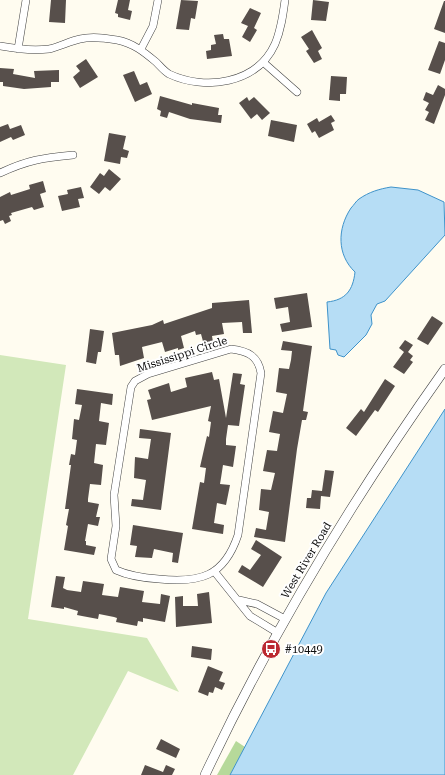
<svg xmlns="http://www.w3.org/2000/svg" width="445" height="775" font-family="'Roboto Serif',serif">
<style>
.green{fill:#d2e8ba}
.forest{fill:#b6d99a}
.water{fill:#b6ddf5;stroke:#3f93ca}
.building{fill:#574f4b}
.lines{fill:none;stroke-linecap:round;stroke-linejoin:round}
.minor-casing{stroke:#414141;stroke-width:8}
.tertiary-casing{stroke:#414141;stroke-width:10}
.minor{stroke:#fff;stroke-width:7}
.tertiary{stroke:#fff;stroke-width:9}
.labels{text-anchor:middle;stroke-width:4;stroke-linejoin:round;paint-order:stroke}
.street-label{font-size:11px;fill:#0e0e0e;stroke:#fff}
.poi-label{font-size:11px;fill:#0e0e0e;stroke:#fff;text-anchor:start}
</style>
<rect width="100%" height="100%" fill="#fffcf0"/>
<!-- green -->
<path class="green" d="M0,355L66,365L28,619L147,638L179,692L128,671L73,775H0Z"/>
<!-- forest -->
<path class="forest" d="M236,741L245,747L230,775H217Z"/>
<!-- water -->
<path class="water" d="M391,187L418,190L444,202L445,235L385,301L377,304L371,315L372,324L366,335L344,357L338,355L336,350L330,349L327,302C346,300 353,290 355,272C337,255 337,229 351,208C354,205 356,201 359,199C369,192 379,189 391,187Z
M445,409V775H230L326,593Z"/>
<!-- building -->
<path class="building" d="M51,0H66L65,23L49,22Z
M118,0H130L128,10L132,11L130,20L118,17V14L115,13Z
M181,0L198,1L195,19L191,18L189,30L176,29Z
M313,0L329,2L326,21L311,20Z
M444,1H445V33L434,29Z
M250,8L261,13L254,28L257,30L250,42L242,37L248,26L241,23Z
M312,30L322,48L318,51L322,59L314,63L306,51L309,49L301,37Z
M223,34L224,39H229L232,56L207,59L206,51L211,50V45L216,44L214,35Z
M439,41L445,43V60L440,74L428,70Z
M86,59L98,77L80,88L73,77L80,71L76,66Z
M0,68L14,69L13,74L35,78L34,71L59,70V82H51V87L24,89L3,86V82H0Z
M134,71L140,85L147,82L152,94L135,102L123,75Z
M331,76L347,77L346,94H340V101L329,100Z
M438,85L445,89V95L434,124L425,120L429,112L425,110L429,103L423,100L426,92L433,95Z
M160,96L192,105V103L219,108L218,115H222L221,123L190,119L169,112L167,118L160,116L161,111L157,109Z
M247,97L249,101L254,97L270,113L262,120L257,114L251,119L239,103Z
M331,115L335,121L331,123L334,130L319,138L315,131L312,133L307,124L317,118L319,122Z
M271,120L297,125L294,142L268,136Z
M8,124L10,129L21,125L25,135L13,140L11,137L0,142V127Z
M109,133L126,136L123,149L129,151L127,158L121,157L120,164L104,161Z
M109,169L121,179L110,191L105,187L99,194L90,187L100,173L104,176Z
M43,181L46,192L40,194L44,207L34,210L32,207L11,213L12,215L9,216L11,221L5,224L3,220L0,221V197L10,192L11,195L30,189L29,185Z
M81,187L84,198L78,199L80,207L62,211L58,196L68,194L67,190Z
M307,293L312,327L282,332L280,324L290,322L288,307L276,309L274,298Z
M249,300L252,333H243L242,322L222,323L224,334L212,336L213,342L204,345L201,334L196,335L195,331L181,336L184,348L178,350V348L165,352L162,342L142,347L144,358L120,366L119,355H115L112,333L152,325L163,320L164,324L212,308V303Z
M432,316L443,323L428,345L417,339Z
M90,329L104,331L101,352H98L96,364L86,362Z
M405,340L413,345L408,352L413,356L410,360L413,362L404,374L393,367L404,352L399,348Z
M283,341L312,346L303,411L308,412L306,420H302L297,449L285,542L254,537L256,528L266,530L269,512L259,510L261,489L271,490L275,473L263,471L267,450L277,451L280,434L269,432L273,411L283,413L287,394L276,392L279,368L289,369L291,360L292,351L281,350Z
M212,372L214,380L219,379L226,418L233,373L242,374L240,384L245,385L239,426L228,425L226,439V445L236,446L233,467L223,465L221,478L220,484L230,485L226,505L217,503L214,523L224,525L223,534L192,529L200,482L204,483L206,468L200,467L207,436L209,437L211,422L208,421L211,406L152,420L147,400L151,399L148,390L169,383L171,392L187,387L185,378Z
M385,379L395,386L378,412L375,410L356,436L346,428L361,409L364,412Z
M77,389L113,394L112,405L101,403L99,421L109,423L106,445L96,444L94,463L103,465L101,485L90,484L88,499V502L99,504L96,517H100L98,526L88,524L85,541H86V545L96,547L94,555L64,550L68,526L66,525L69,509H65L71,465H69L71,454L75,455L77,440L72,439L74,419L79,420L82,405L75,404Z
M140,429L171,433L161,510L131,506L132,499L143,500L146,480L134,478L135,457L148,459L151,439L139,438Z
M325,470L334,471L330,497L321,496L320,509L306,508L307,498H311L312,490L322,491Z
M133,525L183,533L178,563L172,562L173,553L154,549L152,558L135,557L137,546L130,545Z
M256,540L282,557L263,587L238,572L242,565L250,570L261,555L251,549Z
M56,576L65,577L63,588L67,590L81,592L83,581L104,584L102,595L118,597L120,587L144,591L142,602L160,604L161,594L170,596L165,622L143,618V622L138,621L137,626L116,622L117,618L114,617L99,614L98,619L82,616L77,615L78,611L64,607V609L51,607Z
M209,592L212,623L176,627L175,597L183,596V606H198L197,594Z
M192,646L212,649L211,660L191,657Z
M208,666L223,672L219,681L225,683L222,690L215,687L213,693L209,692L208,696L198,692Z
M161,739L180,749L176,758L156,749Z
M145,765L163,772L166,765L175,769L172,775H141Z"/>
<g class="lines">
<defs>
<path id="minor" d="M0,46C16,49 33,51 49,49C59,47 70,41 80,39C92,36 105,38 117,40C133,43 144,52 156,62C160,66 164,71 169,74C205,91 257,84 275,44C281,30 283,15 285,0
M18,49L26,0
M141,49L153,26L158,0
M263,62L297,92
M0,173C28,160 42,158 73,155
M231,349C248,351 258,356 261,373L238,535C224,577 200,583 159,579C145,578 129,576 116,570L111,559L116,526L114,495L131,387L135,381L148,374Z
M214,571L250,616L278,633
M239,600L257,604L285,619"/>
<path id="tertiary" d="M205,775C272,632 354,497 445,369"/>
</defs>
<!-- minor casing -->
<use href="#minor" class="minor-casing"/>
<!-- tertiary casing -->
<use href="#tertiary" class="tertiary-casing"/>
<!-- minor -->
<use href="#minor" class="minor"/>
<!-- tertiary -->
<use href="#tertiary" class="tertiary"/>
</g>
<!-- icons -->
<defs>
<symbol id="bus-disc" viewBox="-11 -11 22 22"><circle r="9.5" fill="#bb2931" stroke="#fff"/><path d="M-5-6H5V4H4V6H2V4H-2V6H-4V4H-5ZM-3.5-4V0h7V-4ZM-3.5 1.2v1.5H-2V1.2ZM2 1.2v1.5H3.5V1.2Z" fill="#fff"/></symbol>
</defs>
<g fill-rule="evenodd">
<use href="#bus-disc" x="260" y="638" width="22" height="22"/>
</g>
<g class="labels">
<!-- street labels -->
<g class="street-label">
<text transform="translate(182 354) rotate(-18)" y="4">Mississippi Circle</text>
<text transform="translate(306 560) rotate(-59)" y="4">West River Road</text>
</g>
<!-- poi labels -->
<g class="poi-label">
<text x="285" y="653">#10449</text>
</g>
</g>
</svg>
